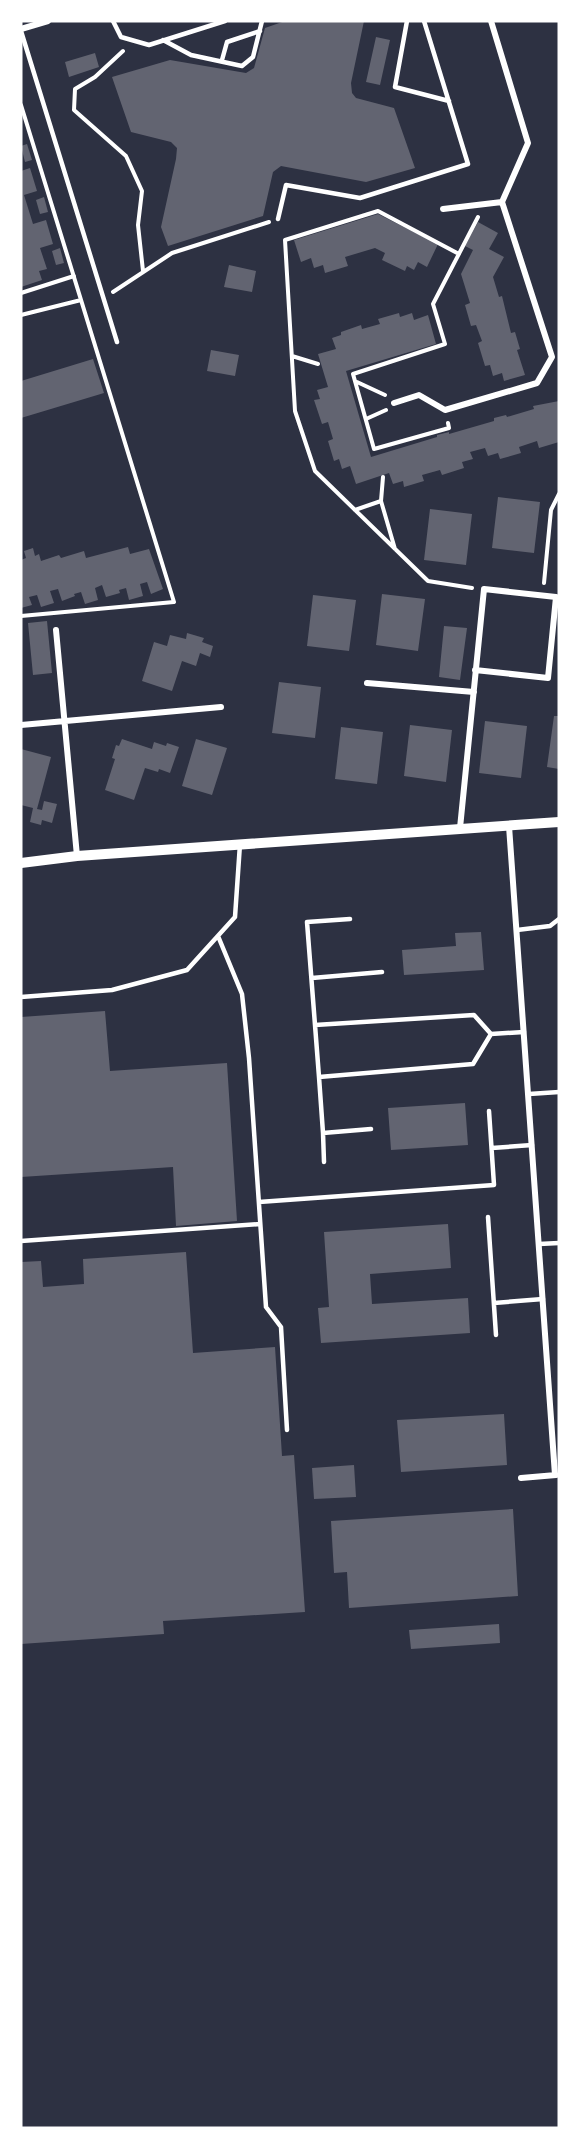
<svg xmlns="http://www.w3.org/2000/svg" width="580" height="2149" font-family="'Work Sans',sans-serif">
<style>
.building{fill:#626471}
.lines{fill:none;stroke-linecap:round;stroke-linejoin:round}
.path{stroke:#fff;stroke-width:4}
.service{stroke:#fff;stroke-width:4.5}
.minor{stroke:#fff;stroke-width:6}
.tertiary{stroke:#fff;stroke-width:10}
</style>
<rect width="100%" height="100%" fill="#2d3142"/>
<!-- building -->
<path class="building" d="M285,21H364L351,83L352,93L356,98L394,108L415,168L366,182L281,166L273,172L263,216L168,246L161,227L176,159L177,148L171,142L131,132L112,77L170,60L246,73L254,68L265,28Z
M376,37L390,40L380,85L366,82Z
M95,53L99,67L69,77L65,62Z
M27,144L32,160L25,162L21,146Z
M30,168L37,191L24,195L33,224L46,220L53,244L40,248L47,269L39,271L42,280L21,287V171Z
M44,197L48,212L40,214L36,200Z
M378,214L438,244L427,267L418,262L414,270L407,266L405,271L382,260L385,253L375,248L345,257L348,266L325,273L323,265L314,268L311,258L301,262L294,240Z
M478,222L498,233L489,249L504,257L493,277L499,297L502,296L511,333L515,332L520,349L517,350L525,375L504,381L502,373L493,376L490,365L485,366L478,343L482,341L476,325L471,326L465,305L470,303L461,274L473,250L465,246Z
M60,248L64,263L56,265L52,251Z
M229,265L256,271L252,292L224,287Z
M399,313L400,317L412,313L414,320L428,315L436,344L346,371L371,457L437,437V435L449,432V434L494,421V418L506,415L507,417L534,409L533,406L559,401V442L539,448L537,441L519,447L521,453L500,459L498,453L488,456L485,448L470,452L473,459L462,462L464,468L442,475L440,470L422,475L424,481L404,487L403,481L393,484L389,473L356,484L350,466L342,469L339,459L334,461L328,441L333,439L328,422L322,424L314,400L320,399L317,390L328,387L318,354L336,349L332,338L341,335V332L361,325L362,329L380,324L378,319Z
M211,350L239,355L235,376L207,371Z
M93,359L104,393L21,418V381Z
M498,497L540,502L534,553L492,548Z
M430,509L472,514L466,565L424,560Z
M128,547L130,554L149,549L163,589L151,594L147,582L140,584L143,596L129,600L126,588L119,590L120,593L106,597L102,585L95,588L98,600L85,604L81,592L74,594L75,596L62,601L58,589L50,591L54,603L41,607L37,595L29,597L32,605L21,608V560L26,558L24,551L33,548L35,556L39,554L41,561L59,555L61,558L84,551L86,558Z
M382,594L425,599L418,651L376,645Z
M313,595L356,600L349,651L307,646Z
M47,621L52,673L33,675L28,623Z
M444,626L467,628L460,680L439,677Z
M187,633L204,638L202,642L213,646L210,657L200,653L196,666L182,661L172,691L142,681L154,642L167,646L170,635L186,639Z
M279,682L321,687L315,738L272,733Z
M554,716H559V769L547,767Z
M485,721L527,726L521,778L479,773Z
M410,725L452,730L446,782L404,776Z
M341,727L383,732L377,784L335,779Z
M122,739L152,749L154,742L166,746L167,743L179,747L170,773L159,769L158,772L145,768L134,800L105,790L115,759L112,758L116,745L119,746Z
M196,739L227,748L212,795L182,786Z
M21,749L51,757L37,809L42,810L44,801L57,804L52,823L42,820L41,825L30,822L33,808L21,805Z
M481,932L484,970L404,975L402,950L456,946L455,933Z
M105,1011L110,1071L227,1063L237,1221L176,1226L173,1167L21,1177V1017Z
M465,1103L468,1145L391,1150L388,1108Z
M448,1224L451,1268L370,1274L372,1304L468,1298L470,1333L321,1343L318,1308L329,1307L324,1232Z
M186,1252L193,1353L275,1347L282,1456L294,1455L305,1612L163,1621L164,1634L21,1644V1262L41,1261L43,1287L84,1284L83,1259Z
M504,1414L507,1465L401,1472L397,1420Z
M354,1465L356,1497L314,1499L312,1468Z
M513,1509L518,1596L349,1608L347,1572L334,1573L331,1521Z
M499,1624L500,1643L411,1649L409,1630Z"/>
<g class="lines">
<!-- path -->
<path class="path" d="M123,51L95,77L75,89L74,110L126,156L142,191L138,225L143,271
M21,105L174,602L21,616
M459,254L378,211L285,240L295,411L315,471L428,581L472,588
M113,292L172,253L269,222
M21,293L74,276
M21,315L81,300
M292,356L318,364
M357,382L385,395
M366,419L386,410
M448,423L449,428L374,449L353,374L445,344L433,304L478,217
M383,477L381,501L395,549
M355,510L381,501
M544,583L551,510L559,494"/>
<!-- service -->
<path class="service" d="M113,21L121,37L149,45L225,21
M407,21L395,87L449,101
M21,31L117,342
M163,40L191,55L242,66L253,57L262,21
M222,60L227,42L260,31
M278,219L286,185L360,198L468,164L424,21
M517,930L550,926L559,919
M218,936L242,994L249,1058L266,1307L281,1327L287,1430
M312,978L382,972
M21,997L112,990L187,970L235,917L240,844
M474,1015L491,1034L473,1064L319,1077L315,1025Z
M315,1025L307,922L350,919
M491,1034L524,1032
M319,1077L323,1133
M529,1094L559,1092
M492,1148L532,1145
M324,1162L323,1133L371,1129
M259,1202L494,1185L489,1111
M488,1217L496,1335
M21,1241L260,1224
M539,1244L559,1243
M494,1303L543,1299"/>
<!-- minor -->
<path class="minor" d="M21,29L48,21
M443,209L502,202
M394,403L419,395L445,410L537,383L552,357L502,202L528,143L491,21
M56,630L77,856
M367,683L474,692
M21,725L221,707
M509,826L555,1475
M460,828L484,589L556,597L548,678L475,670
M521,1478L556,1475"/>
<!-- tertiary -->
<path class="tertiary" d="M21,863L77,856L559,822"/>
</g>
<!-- border -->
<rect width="580" height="2149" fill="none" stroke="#ffffff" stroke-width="45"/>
</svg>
